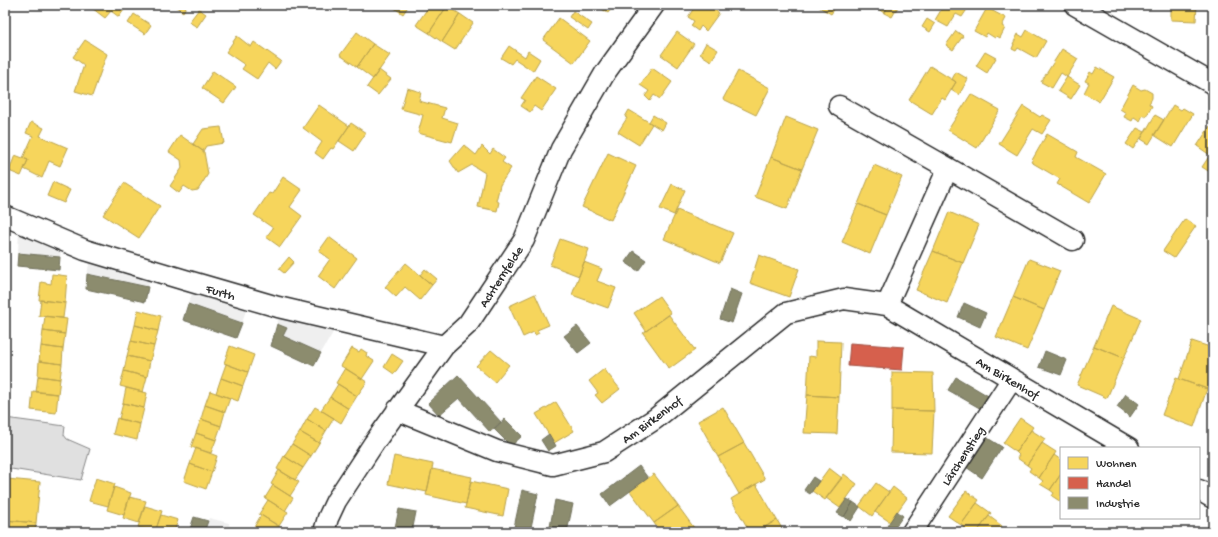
<svg xmlns="http://www.w3.org/2000/svg" width="1218" height="537" font-family="'Gochi Hand',sans-serif">
<style>
.built{fill:#efefef}
.green{fill:#e0e0e0;stroke:#868686}
.homes{fill:#f6d55c;stroke:#b9a24d}
.shops{fill:#d6604d;stroke:#a35043}
.industry{fill:#8c8c6e;stroke:#6f6f5a}
.lines{fill:none;stroke-linecap:round;stroke-linejoin:round}
.minor-casing{stroke:#2b2b2b;stroke-width:23}
.minor{stroke:#fff;stroke-width:20}
.labels{text-anchor:middle;stroke-width:4;stroke-linejoin:round;paint-order:stroke}
.street-label{font-size:13px;fill:#2b2b2b;stroke:#fff}
</style>
<rect width="100%" height="100%" fill="#fff"/>
<filter id="ink" filterUnits="userSpaceOnUse"><feTurbulence type="fractalNoise" baseFrequency=".025" numOctaves="2"/><feDisplacementMap in="SourceGraphic" scale="8" xChannelSelector="R" yChannelSelector="G"/><feConvolveMatrix kernelMatrix="1 2 1 2 8 2 1 2 1" color-interpolation-filters="sRGB"/></filter>
<g filter="url(#ink)">
<!-- built -->
<path class="built" d="M19,228L62,244L60,257L18,253Z
M91,255L151,274L148,287L87,274Z
M194,289L247,307L242,323L188,304Z
M279,314L335,329L321,353L283,336L287,328L277,324Z
M209,518L229,523L230,532H204Z"/>
<!-- green -->
<path class="green" d="M5,418L65,426L64,435L67,439L90,449L81,480L5,468Z"/>
<!-- homes -->
<path class="homes" d="M88,5H123L126,7L119,17L111,11L105,18Z
M175,5H187L183,12L175,6Z
M390,5H409L403,14Z
M430,5H446L447,6L429,33L416,25Z
M596,5H614L608,13Z
M696,5H708L719,13L706,31L701,26L698,31L691,26L694,21L688,17Z
M820,5H837L831,14L819,7Z
M879,5H889L884,13L877,8Z
M889,5H899L892,17L884,13Z
M944,5H970L962,17L956,14L948,27L935,20Z
M1171,5H1197L1196,21L1171,20Z
M447,6L460,14L442,42L429,33Z
M987,8L1006,18L1002,26L1005,28L1000,38L997,36L995,38L987,33L985,37L974,31Z
M199,9L206,14L197,27L189,22Z
M573,11L592,24L588,30L569,17Z
M134,14L151,25L145,34L128,23Z
M460,14L473,23L455,50L442,42Z
M559,18L590,41L574,63L543,40Z
M927,19L935,24L930,32L922,27Z
M1027,30L1046,41L1036,58L1018,48L1016,51L1012,49L1014,44H1013L1018,34L1023,37Z
M956,31L963,36L953,50L946,45Z
M357,32L373,44L357,67L340,55Z
M677,32L694,44L678,67L661,55Z
M237,36L251,47L254,42L281,61L275,69L268,63L257,79L242,69L245,65L226,52Z
M85,40L107,54L92,96L75,91L84,65L73,57Z
M706,43L718,50L711,61L700,54Z
M373,44L390,55L373,79L357,67Z
M509,46L525,57L528,51L540,59L533,71L515,59L511,64L501,58Z
M1062,49L1078,59L1067,77L1061,73L1052,88L1041,82Z
M985,52L996,58L987,73L976,66Z
M930,66L956,82L945,100L942,98L932,114L909,100Z
M1097,67L1114,77L1099,102L1084,93L1089,83L1085,81L1090,72L1093,74Z
M652,68L672,82L660,99L654,95L650,101L645,96L649,91L640,85Z
M379,70L391,79L378,95L367,87Z
M213,71L236,87L224,103L202,88Z
M738,71L770,88L756,115L723,99Z
M956,72L968,79L959,95L951,90L956,82L952,79Z
M536,76L556,89L541,111L534,106L530,112L521,106L525,100L521,98Z
M1067,77L1080,85L1071,99L1058,91Z
M1133,85L1141,90L1145,89L1152,93V98L1149,104L1152,106L1146,117L1143,115L1140,121L1134,117L1132,121L1124,117L1126,113L1120,109Z
M407,88L421,92L419,101L445,108L442,118L458,123L452,142L418,133L423,115L401,109Z
M971,94L1000,110L977,148L948,130Z
M319,105L349,126L333,149L331,148L323,159L315,153L322,142L303,128Z
M1173,105L1181,110L1183,108L1193,114L1173,147L1154,135Z
M1023,106L1040,117L1042,115L1051,120L1042,134L1033,129L1017,155L999,144Z
M629,110L652,124L639,145L618,132L627,118L625,117Z
M653,115L666,123L662,130L649,122Z
M1155,115L1164,120L1149,144L1141,139Z
M786,117L818,130L802,169L771,157Z
M31,122L44,128L40,136L68,148L60,166L49,161L42,178L24,169L28,160L23,158L33,136L26,133Z
M351,123L366,133L354,151L339,141Z
M1210,126L1213,128V174L1202,167L1210,155L1197,146Z
M221,127L224,143L206,146L203,151L193,144L203,129Z
M1137,128L1145,132L1133,149L1126,144Z
M1047,134L1078,152L1076,157L1106,174L1089,203L1057,184L1060,179L1031,162Z
M180,135L204,152L208,174L198,190L192,191L184,186L179,193L170,186L182,168L181,160L169,152Z
M464,145L476,155L482,146L490,154L493,149L505,158L502,162L511,168L500,185L496,201L499,202L497,211L478,207L485,173L472,165L458,173L450,161Z
M608,153L636,166L611,220L582,207Z
M15,155L28,160L21,176L9,171Z
M771,157L802,169L787,209L755,197Z
M874,165L902,177L886,215L858,204Z
M283,177L302,190L290,207L302,216L280,247L266,237L273,228L254,215L269,193L272,194Z
M53,182L70,190L64,203L47,196Z
M124,183L160,206L139,238L103,215Z
M672,184L685,190L674,215L660,209Z
M858,204L886,215L870,254L842,242Z
M677,210L733,233L720,263L664,239Z
M949,212L979,225L963,263L933,251Z
M1185,219L1196,226L1174,258L1163,251Z
M329,237L357,258L335,289L318,276L330,259L319,251Z
M560,239L589,249L579,276L550,265Z
M933,251L963,263L947,303L916,290Z
M759,255L799,269L789,297L750,283Z
M289,257L294,262L284,273L279,269Z
M1029,259L1060,271L1044,310L1013,297Z
M584,262L602,269L597,281L616,288L608,308L572,295Z
M406,263L432,285L420,300L405,287L396,297L385,287Z
M425,269L437,279L432,285L420,275Z
M52,274L67,276L65,303L39,300L41,282L51,284Z
M535,294L549,325L537,330L539,333L535,335L534,332L523,337L509,306Z
M659,296L671,313L646,331L634,313Z
M1013,297L1044,310L1027,350L996,337Z
M41,300L65,303L63,318L39,316Z
M1111,306L1141,319L1124,358L1094,346Z
M138,310L161,316L158,331L135,325Z
M669,315L695,350L669,369L643,333Z
M45,316L67,319L65,334L43,331Z
M135,325L158,331L154,346L131,341Z
M43,331L65,334L63,349L41,346Z
M131,341L154,346L150,361L127,356Z
M816,341L841,342L839,397L807,395L809,356L816,357Z
M1192,341L1213,348V391L1179,379Z
M41,346L63,349L62,364L39,361Z
M230,346L254,355L248,372L224,363Z
M1094,346L1124,358L1107,398L1077,385Z
M352,348L359,352L361,349L367,353L366,356L374,361L362,379L341,366Z
M491,350L509,365L495,382L476,366Z
M392,354L403,361L394,374L384,367Z
M127,356L150,361L147,377L124,371Z
M39,361L62,364L60,379L38,376Z
M226,364L248,372L243,386L221,378Z
M345,368L367,382L357,396L336,383Z
M604,369L620,389L602,403L595,395L598,393L589,381Z
M124,371L147,377L143,392L120,386Z
M892,372L933,373L934,411L892,410Z
M38,376L60,379L58,394L36,392Z
M221,378L243,386L238,401L216,393Z
M1176,378L1207,389L1194,427L1162,415Z
M338,384L357,396L349,409L330,397Z
M126,388L147,393L144,408L123,403Z
M33,391L58,394L56,413L31,410Z
M210,391L230,398L225,412L205,405Z
M807,395L839,397L837,434L804,433Z
M330,397L349,409L341,423L321,410Z
M556,402L574,431L554,443L536,414Z
M123,403L144,408L140,424L119,419Z
M205,405L225,412L221,426L201,419Z
M315,407L334,418L326,431L307,419Z
M723,407L744,443L718,457L698,421Z
M892,410L934,411L932,453L891,452Z
M117,418L140,424L137,440L113,434Z
M1020,418L1033,427L1016,452L1003,443Z
M201,419L221,426L216,440L196,433Z
M307,419L326,431L319,443L300,432Z
M1031,430L1045,439L1027,465L1017,458L1019,455L1016,452Z
M300,432L319,443L311,456L292,444Z
M196,433L216,440L211,453L191,447Z
M744,443L765,479L739,494L718,457Z
M1042,443L1056,452L1039,478L1029,471L1031,468L1027,465Z
M292,444L311,456L303,468L284,456Z
M196,448L217,456L212,472L190,464Z
M1054,455L1061,460V474L1050,490L1040,484L1043,481L1039,478Z
M284,456L303,468L295,480L277,469Z
M394,456L433,464L427,492L388,484Z
M190,464L212,472L206,489L184,481Z
M829,468L842,478L825,500L812,491Z
M432,469L472,477L466,504L426,495Z
M279,470L299,482L290,496L271,484Z
M654,474L678,506L654,523L630,491Z
M844,474L857,484L840,508L826,498Z
M1061,474V502L1052,496L1054,493L1050,490Z
M96,478L115,484L108,506L89,501Z
M7,479L40,482L36,523L5,520V495Z
M471,481L508,489L503,516L465,508Z
M876,483L889,492L872,516L859,506Z
M756,484L777,520L756,532H750L731,499Z
M273,485L293,498L285,511L265,498Z
M114,487L131,493L124,515L107,510Z
M893,487L907,498L890,522L875,512Z
M966,491L979,500L961,525L948,516Z
M129,497L146,501L139,523L123,518Z
M268,500L288,512L279,526L259,514Z
M977,503L991,513L977,532H964V527L961,525Z
M145,506L162,511L155,532L138,527Z
M678,506L697,532H660L654,523Z
M161,515L178,520L174,532H155Z
M261,515L281,528L279,532H257L253,529Z
M989,516L1002,526L998,532H977Z
M5,520L36,523L35,532H5Z
M777,520L784,532H756Z"/>
<!-- shops -->
<path class="shops" d="M850,343L904,347L902,370L848,366Z"/>
<!-- industry -->
<path class="industry" d="M633,251L646,260L638,271L625,262Z
M18,253L60,257L59,270L17,266Z
M87,274L148,287L145,302L86,289Z
M730,289L742,294L732,323L720,319Z
M964,303L986,313L980,327L958,317Z
M188,304L242,323L236,338L183,320Z
M277,324L287,328L283,336L321,353L314,366L271,346Z
M577,326L591,343L578,353L564,336Z
M1045,351L1067,360L1061,375L1039,367Z
M458,375L501,422L490,432L459,398L439,415L428,403Z
M956,377L990,397L983,410L948,390Z
M1126,394L1139,404L1130,417L1117,407Z
M505,419L522,436L511,446L494,429Z
M549,434L556,446L548,451L541,440Z
M986,437L1002,447L982,478L966,467Z
M639,466L648,478L610,506L602,494Z
M813,477L819,481L810,494L804,490Z
M522,490L538,494L530,532H513Z
M847,499L853,502L844,517L837,513Z
M555,500L573,504L567,532H549Z
M853,502L860,507L851,521L844,517Z
M399,509L416,512L412,532H394Z
M897,511L903,516L893,530L887,526Z
M194,517L208,521L204,532H189Z"/>
<g class="lines">
<defs>
<path id="minor" d="M1075,5L1213,84
M839,106L948,168
M5,216L85,250L185,280L278,307L444,346
M887,305L948,168L1073,240
M397,410L497,451L553,465L604,452L655,419L786,313L844,299L887,305L1129,448
M1199,490L1213,498
M324,532L328,518L336,501L374,443L444,346L468,324L524,240L561,149L605,73L654,5
M912,532L1012,379"/>
</defs>
<!-- minor casing -->
<use href="#minor" class="minor-casing"/>
<!-- minor -->
<use href="#minor" class="minor"/>
</g>
</g>
<g class="labels">
<!-- street labels -->
<g class="street-label">
<text transform="translate(500 276) rotate(-57)" y="5">Achternfelde</text>
<text transform="translate(221 291) rotate(16)" y="5">Furth</text>
<text transform="translate(1008 377) rotate(31)" y="5">Am Birkenhof</text>
<text transform="translate(651 419) rotate(-36)" y="5">Am Birkenhof</text>
<text transform="translate(962 455) rotate(-57)" y="5">Lärchenstieg</text>
</g>
</g>
<!-- margin -->
<rect width="1218" height="537" fill="none" stroke="#fff" stroke-width="20"/>
<rect x="10" y="10" width="1198" height="517" fill="none" stroke="#2b2b2b" stroke-width="1.5" filter="url(#ink)"/>
<!-- legend -->
<rect x="1060" y="447" width="140" height="72" fill="#ffffff" stroke="#aaaaaa"/>
<rect x="1068" y="457" width="20" height="12" fill="#f6d55c" stroke="#aaaaaa"/>
<text x="1096" y="467" font-size="12" fill="#2b2b2b">Wohnen</text>
<rect x="1068" y="477" width="20" height="12" fill="#d6604d" stroke="#aaaaaa"/>
<text x="1096" y="487" font-size="12" fill="#2b2b2b">Handel</text>
<rect x="1068" y="497" width="20" height="12" fill="#8c8c6e" stroke="#aaaaaa"/>
<text x="1096" y="507" font-size="12" fill="#2b2b2b">Industrie</text>
</svg>
